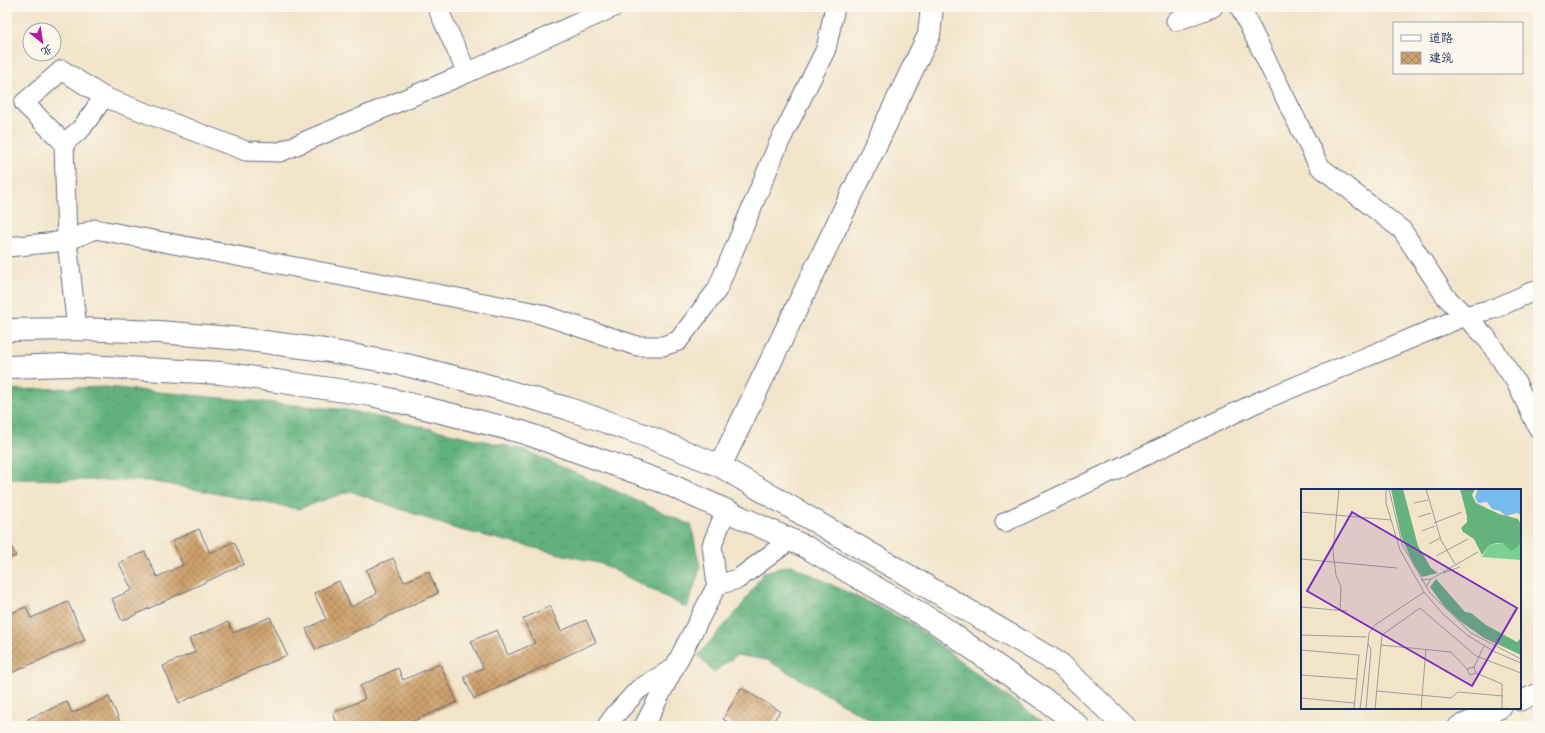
<svg xmlns="http://www.w3.org/2000/svg" width="1545" height="733" font-family="'Playpen Sans','LXGW WenKai TC',sans-serif">
<style>
.forest{fill:url(#forest-crowns);stroke:#40706e}
.building{fill:url(#building-cross-hatch)}
.lines{fill:none;stroke-linecap:round;stroke-linejoin:round}
.minor-casing{stroke:#666e83;stroke-width:21}
.tertiary-casing{stroke:#666e83;stroke-width:24}
.minor{stroke:#fff;stroke-width:19}
.tertiary{stroke:#fff;stroke-width:22}
.inset-road{fill:none;stroke:#9b9c9e;stroke-width:1}
.view{fill:#7b2cbf;fill-opacity:0.15;stroke:#7b2cbf;stroke-width:2}
.inset-edge{fill:none;stroke:#1b2f5e;stroke-width:2}
</style>
<defs>
<pattern id="forest-crowns" width="20" height="18" patternUnits="userSpaceOnUse"><rect width="20" height="18" fill="#64b27d"/><path d="M2 6a3 3 0 1 1 6 0M12 15a3 3 0 1 1 6 0" fill="none" stroke="#52916a"/></pattern>
<pattern id="building-cross-hatch" width="8" height="8" patternUnits="userSpaceOnUse"><rect width="8" height="8" fill="#cea06a"/><path d="M0 0l8 8M0 8l8-8" fill="none" stroke="#a6835a"/></pattern>
</defs>
<rect width="100%" height="100%" fill="#fbf7ec"/>
<filter id="ink" filterUnits="userSpaceOnUse"><feTurbulence type="fractalNoise" baseFrequency=".025" numOctaves="2"/><feDisplacementMap in="SourceGraphic" scale="8" xChannelSelector="R" yChannelSelector="G"/><feConvolveMatrix kernelMatrix="1 2 1 2 8 2 1 2 1" color-interpolation-filters="sRGB"/></filter>
<filter id="wash" filterUnits="userSpaceOnUse"><feTurbulence type="fractalNoise" baseFrequency=".012" numOctaves="4" result="noise"/><feDisplacementMap in="SourceGraphic" scale="16" xChannelSelector="R" yChannelSelector="G"/><feGaussianBlur stdDeviation="0.9" result="paint"/><feColorMatrix in="noise" values="0 0 0 0 0 0 0 0 0 0 0 0 0 0 0 0 0 1.4 0 .05"/><feComposite in="paint" operator="in"/></filter>
<g filter="url(#wash)">
<rect width="100%" height="100%" fill="#f1e4c9"/>
<!-- forest -->
<path class="forest" d="M106,387L348,410L524,450L691,525L700,568L687,608L602,564L456,529L350,491L298,509L150,481L7,479V390Z
M791,565L911,623L1002,693L1049,726H881L767,660L737,655L714,672L698,655L740,608L764,572Z"/>
<g id="blocks">
<!-- building -->
<path class="building" d="M199,529L210,553L234,542L244,564L122,621L112,599L132,590L119,563L145,552L157,577L183,565L172,541Z
M7,537L16,556L7,560Z
M393,558L404,582L428,571L438,593L316,650L306,629L326,619L314,593L339,581L351,607L377,594L366,570Z
M68,602L85,640L7,675V615L26,607L31,618Z
M550,606L561,631L586,620L596,642L474,699L464,677L483,668L471,641L497,630L508,655L535,643L523,619Z
M270,617L287,655L179,703L163,666L195,652L189,639L228,622L233,633Z
M440,664L457,702L402,726H338L333,713L365,699L360,686L398,668L403,680Z
M741,688L780,711L770,726H735L723,719Z
M109,697L122,726H31L28,719L67,702L72,713Z"/>
</g>
</g>
<g filter="url(#ink)">
<use href="#blocks" fill-opacity="0" stroke="#666e83" stroke-width="1"/>
<g class="lines">
<defs>
<path id="minor" d="M437,7L467,73
M1240,7L1319,166L1402,230L1446,297L1486,337L1516,382L1538,428
M1176,21L1213,7
M104,97L246,151L280,152L467,73L614,7
M64,143L81,129L104,97L62,70L24,103L64,143L67,241L77,329
M7,247L67,241L95,229L537,313L637,346H663L678,341L717,290L778,145L826,49L835,7
M726,510L712,545L717,585L738,579L790,540
M1005,522L1258,402L1465,316L1496,308L1538,289
M1520,701L1538,693
M607,726L614,716L639,689L674,668
M644,726L717,585
M1458,726L1502,708"/>
<path id="tertiary" d="M7,330L77,329L159,332L242,339L324,350L406,365L486,385L566,408L644,435L720,466L1060,664L1124,726
M7,367L67,365L221,373L372,395L522,432L666,483L806,547L938,624L1063,713L1078,726
M720,466L929,35L932,7"/>
</defs>
<!-- minor casing -->
<use href="#minor" class="minor-casing"/>
<!-- tertiary casing -->
<use href="#tertiary" class="tertiary-casing"/>
<!-- minor -->
<use href="#minor" class="minor"/>
<!-- tertiary -->
<use href="#tertiary" class="tertiary"/>
</g>
</g>
<!-- overview -->
<g transform="translate(1301 489)">
<rect width="220" height="220" fill="#f1e4c9"/>
<path d="M202,54L215,59L220,54V71L181,68L188,56Z" fill="#7bd093"/>
<path d="M90,0H102L117,57L130,79L137,84L121,88L112,74L100,47ZM159,0H174L171,6L175,14L198,25L217,30L220,35V54L215,59L210,62L202,54H196L188,56L181,66L173,50L162,43L160,39L166,33V27ZM135,90L164,123L170,124L185,136L216,153L220,149V166L183,149L159,132L143,117L129,98Z" fill="#64b27d"/>
<path d="M177,0H220V26L216,24L205,27L199,22L191,20L186,13L177,14L174,8Z" fill="#76bbed"/>
<path class="inset-road" d="M38,0L32,63L35,86L40,98L39,120M85,0V14L99,61L123,103L143,126L166,146L192,162L220,174M88,0L101,55L129,104L170,144L220,170M125,0L140,51L154,75M113,14L127,11M0,23L90,31M117,28L130,24M133,34L161,23M121,42L134,37M128,55L139,49M135,67L167,50M0,70L96,79M142,84L159,78M130,90L177,63M120,91L130,90L125,98M0,118L46,122M0,146L66,148M80,156L150,163L166,180M0,161L58,166L53,220M173,178L166,180L169,186L175,184L173,178L183,157M175,184L201,195V220M0,186L55,190M76,202L150,209L157,203L202,207M0,209L53,214M59,220L67,154M65,220L70,161L67,154L68,144L74,136L123,103M74,220L81,146L119,119L175,167L220,184M120,220L125,160"/>
<path class="view" d="M51,23L216,119L171,197L6,102Z"/>
<rect width="220" height="220" class="inset-edge"/>
</g>
<!-- margin -->
<rect width="1545" height="733" fill="none" stroke="#fbf7ec" stroke-width="24"/>
<!-- legend -->
<rect x="1393" y="22" width="130" height="52" fill="#fbf7ec" stroke="#a1a7b3"/>
<rect x="1401" y="35" width="20" height="6" fill="#ffffff" stroke="#a1a7b3"/>
<text x="1429" y="42" font-size="12" fill="#1b2f5e">道路</text>
<rect x="1401" y="52" width="20" height="12" fill="url(#building-cross-hatch)" stroke="#a1a7b3"/>
<text x="1429" y="62" font-size="12" fill="#1b2f5e">建筑</text>
<!-- north arrow -->
<g transform="translate(42 42) rotate(150)"><circle r="19" fill="#fbf7ec" stroke="#a1a7b3"/>
<path d="M0-3L7 15L0 10L-7 15Z" fill="#b5179e"/>
<text y="-6" font-size="11" font-weight="bold" text-anchor="middle" fill="#1b2f5e">北</text>
</g>
</svg>
